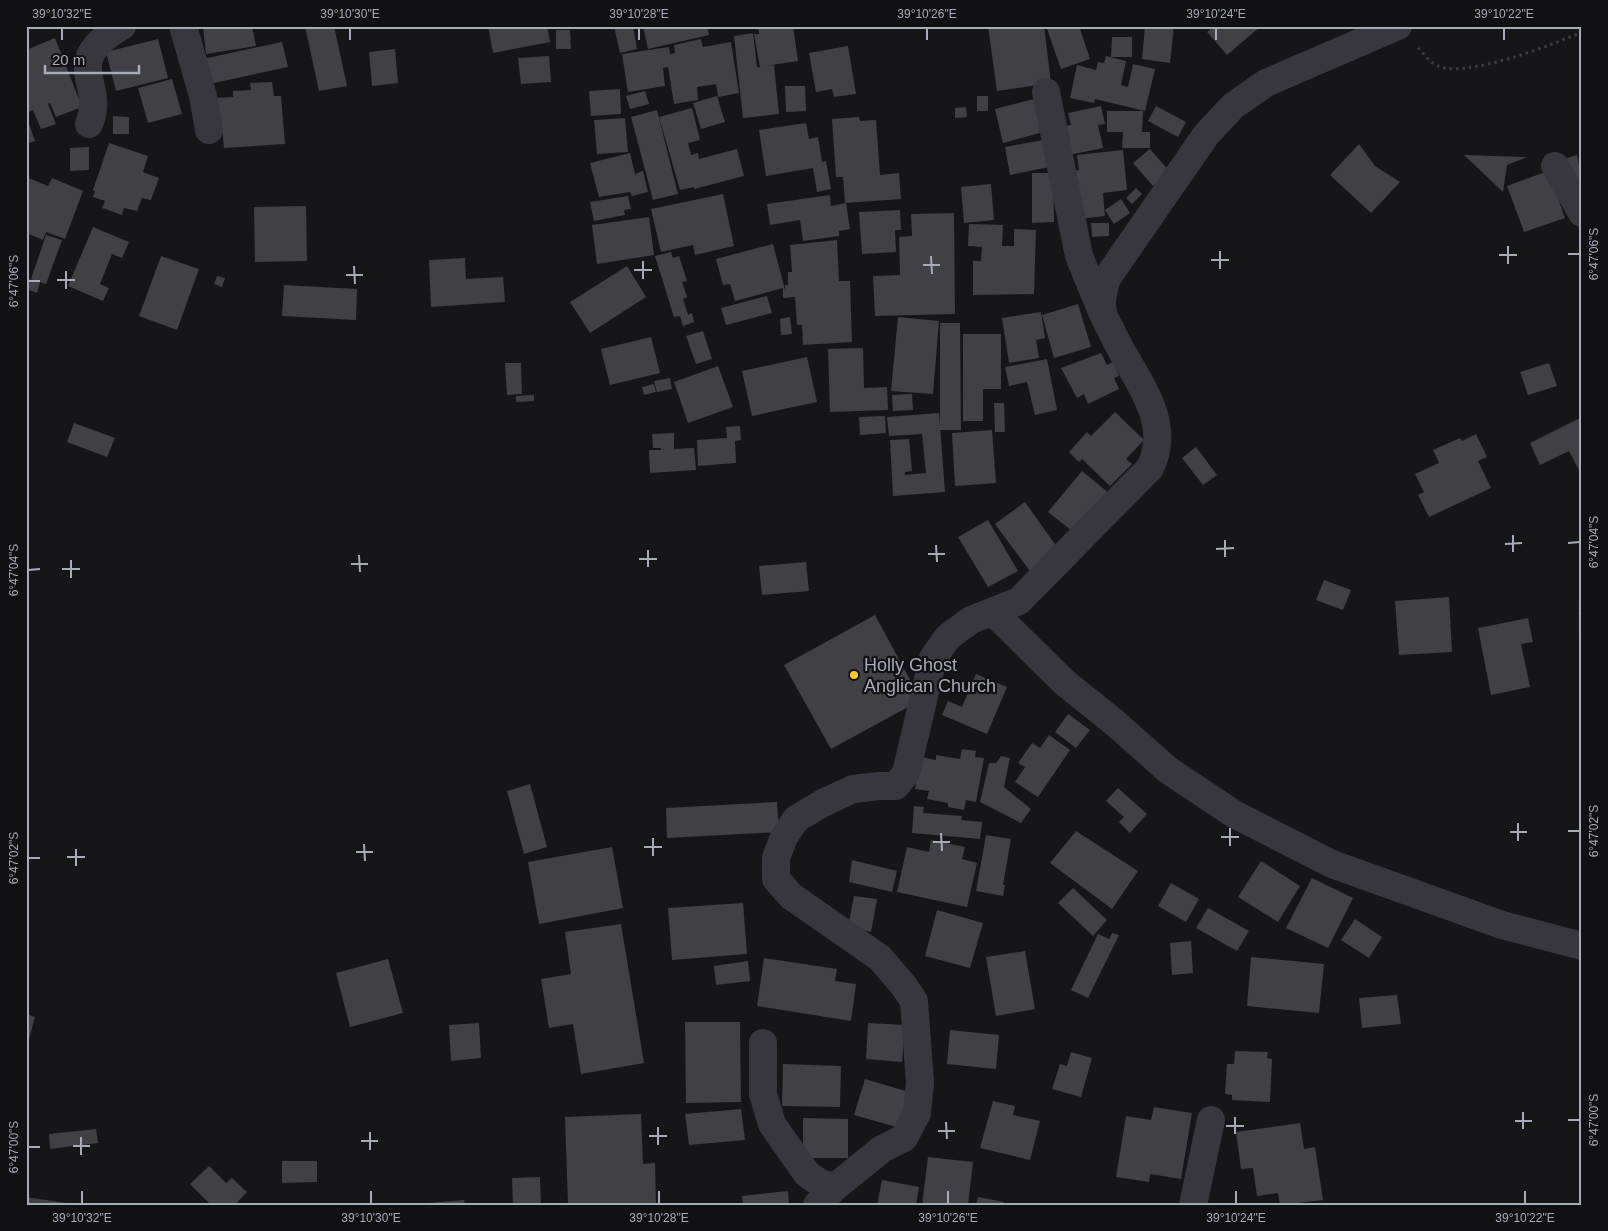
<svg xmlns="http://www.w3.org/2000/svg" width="1608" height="1231" font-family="Helvetica,sans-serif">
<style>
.building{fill:#404045}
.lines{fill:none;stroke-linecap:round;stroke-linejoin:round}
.path{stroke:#3d3e44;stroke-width:3;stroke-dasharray:2.5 4;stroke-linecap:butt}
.minor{stroke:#37373d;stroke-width:28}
.ticks{fill:none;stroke:#a7aab8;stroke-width:2}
.poi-dot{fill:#f4c931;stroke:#111113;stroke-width:2}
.labels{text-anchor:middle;stroke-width:4.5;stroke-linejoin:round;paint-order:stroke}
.poi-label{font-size:18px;fill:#a7aab8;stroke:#111113;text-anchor:start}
.neatline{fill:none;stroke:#a7aab8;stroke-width:2}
.ticks-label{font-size:12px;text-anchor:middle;fill:#a7aab8}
</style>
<rect width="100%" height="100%" fill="#161618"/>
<!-- building -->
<path class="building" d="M203,26H252L256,46L206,54Z
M305,26H334L347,86L319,91Z
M488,26H547L550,42L493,53Z
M614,26H633L637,49L620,53Z
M643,26H707L709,35L648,49Z
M758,26H793L798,61L765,66L774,65L779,114L743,118L734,36L753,33L757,67H760L754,34H759Z
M988,26H1044L1051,83L997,91Z
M1046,26H1079L1090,59L1061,69Z
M1145,26H1174L1170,63L1142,59Z
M1211,26H1261L1227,55L1207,32L1212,28Z
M556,30H570L571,49H556Z
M1112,37H1132V57H1111Z
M55,38L82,107L56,117L50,103L48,104L56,124L41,129L33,110L28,112L26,107V50Z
M158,39L168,78L116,91L106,52Z
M701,39L703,47L731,42L739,93L718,97L716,84L697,87L698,100L674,104L668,67L663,68L665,86L628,92L622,54L669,47L670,54L675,53L674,45Z
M282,42L288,67L209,84L203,59Z
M848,46L856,94L834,97L832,89L816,92L809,53Z
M395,49L398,83L372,86L369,52Z
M549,56L551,82L521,84L518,58Z
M1106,56L1126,61L1121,85L1128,87L1133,64L1155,69L1145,111L1095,99L1094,103L1070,98L1077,65L1096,70L1098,62L1104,63Z
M172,79L182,114L148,123L138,88Z
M272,82L274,96H281L285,144L224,148L221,119H213L212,98L233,97V91L251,90L250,83Z
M785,86H805L806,111L786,112Z
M620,89L621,114L591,116L589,91Z
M645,91L649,104L630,109L626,96Z
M717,96L725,122L701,129L693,103Z
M977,96H988V111H977Z
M1034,99L1043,132L1003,143L995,109Z
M1101,106L1105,124L1098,125L1103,148L1068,155L1062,126L1071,125L1068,113Z
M1156,106L1186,122L1178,137L1148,121Z
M966,107L967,117L955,118V108Z
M692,108L700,140L688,143L691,155L698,153L699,159L737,149L744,176L694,189V187L680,190L659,117Z
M657,110L678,194L653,200L631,117Z
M1107,111H1143L1142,132H1150V148H1122L1123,132H1107Z
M26,115L35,141L26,144Z
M113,116L129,117V134H113Z
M859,117L860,121L876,120L880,175L899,173L901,199L845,203L843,177H836L832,119Z
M625,118L628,152L597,154L594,120Z
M806,123L809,139L818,137L822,162L826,161L831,189L817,192L813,168L766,176L759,130Z
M1043,140L1049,167L1010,175L1005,147Z
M109,143L148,156L143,172L159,178L151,200L142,198L137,211L124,208L122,215L102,208L105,201L93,197L95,191L93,190Z
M1359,144L1375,166L1400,182L1371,213L1330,175Z
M89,147V170L70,171V148Z
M1150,149L1170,172L1153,186L1133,163Z
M1123,150L1127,190L1103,193L1105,216L1079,219L1074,171L1079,170L1077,155Z
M630,153L635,174L643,171L648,192L632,196L630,192L599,197L590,163Z
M1464,155L1527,157L1507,165L1503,192Z
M1577,155L1582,180L1571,183L1564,159Z
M1548,171L1565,218L1524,232L1507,186Z
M1032,173H1053L1054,222L1032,223Z
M26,177L48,186L52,178L83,191L65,239L46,232L43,240L26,233Z
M991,184L994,220L964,223L961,187Z
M1136,188L1142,194L1132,204L1126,198Z
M723,194L734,246L695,255L693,245L661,252L651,209Z
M830,195L831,206L846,203L850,229L839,231V236L803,241L800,220L770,225L767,204Z
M628,196L631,209L624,210L625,215L594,221L590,202Z
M1121,199L1130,213L1114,224L1105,210Z
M306,206L307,261L255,262L254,207Z
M900,210L901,230H895L896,252L862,254L859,212Z
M954,213L955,314L875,316L873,276L900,275L899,237L912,236L911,214Z
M649,217L654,255L597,264L592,225Z
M1091,223H1109V236L1092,237Z
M969,224L1003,225L1002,246H1014V229L1036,230L1034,294L973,295V261H981L982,247L968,246Z
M93,227L129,242L122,258L112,254L100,284L109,288L103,301L68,286Z
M46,235L62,240L46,284L40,282L37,293L26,289V278L38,282L31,279Z
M837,240L839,281H850L852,342L803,345L802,325H797L795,297L783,298V288L735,301L730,284L723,285L716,259L773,244L785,290V285H788V272H792L790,245Z
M671,252L673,258L679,256L687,281L682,282L687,297L683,299L688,315L692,313L694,322L683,326L680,316L674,317L655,256Z
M161,256L199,269L177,330L139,316Z
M465,258L466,279L503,277L505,302L431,307L429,260Z
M627,266L646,297L590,333L570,302Z
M217,276L225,278L222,287L214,284Z
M284,285L357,289L356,320L282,316Z
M767,296L772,313L726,325L721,308Z
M1078,304L1091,347L1054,358L1042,315Z
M1041,312L1045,338L1036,340L1039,358L1009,363L1002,318Z
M790,317L792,334L781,335L780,319Z
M898,317L939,321L933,394L891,391Z
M940,323H960L961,430H940Z
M703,331L712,359L696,364L686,336Z
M963,334H1001V389H983V421H963Z
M651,337L660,373L610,385L601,349Z
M863,348L864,388L887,387L888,410L830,412L828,349Z
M1101,353L1107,365L1113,362L1119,376L1114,378L1119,389L1088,404L1084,394L1077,398L1061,368Z
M807,357L817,402L752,416L742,371Z
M1047,359L1057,410L1035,415L1027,382L1009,386L1005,367Z
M505,363H521L522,394L507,395Z
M1549,363L1557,386L1528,395L1520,372Z
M718,366L733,407L688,423L674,382Z
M670,378L672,389L657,392L654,381Z
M654,384L656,392L644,395L642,387Z
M912,394L913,410L893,411L892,395Z
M534,395V401L516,402V396Z
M994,403H1004L1005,432H995Z
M1115,412L1144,440L1126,459L1132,464L1110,486L1082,459L1079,462L1069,452L1087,432L1091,436Z
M939,413L945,492L893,496L890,440L909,439L912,471L905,472V475L926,473L922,434L889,436L887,417Z
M885,416L886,433L860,435L859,417Z
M1582,417V476L1569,451L1540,465L1530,443Z
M74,423L115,438L107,457L67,442Z
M740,426L741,440L735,441L736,463L698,466L697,440L727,438L726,427Z
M992,430L996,483L955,486L952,433Z
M674,433V449L694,448L696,470L650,473L649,450H661V448H653L652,434Z
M1476,434L1487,457L1478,461L1491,488L1429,517L1418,495L1424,492L1415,474L1439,463L1433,450L1460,438L1462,441Z
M1196,447L1217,475L1203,485L1182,458Z
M1082,471L1115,498L1081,538L1048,512Z
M1025,502L1059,550L1030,571L995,524Z
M988,520L1018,571L988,587L958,537Z
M806,562L809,591L762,595L759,566Z
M1324,580L1351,590L1343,610L1316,600Z
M1449,597L1452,652L1399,655L1395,601Z
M875,615L921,700L831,749L784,665Z
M1528,618L1533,642L1521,644L1530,687L1491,695L1478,628Z
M976,674L1007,687L987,734L942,715L948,701L962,707Z
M1068,714L1090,730L1076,748L1055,732Z
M1049,735L1070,750L1038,797L1015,782L1025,767L1018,763L1032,743L1040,748Z
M962,749L976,751L975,757L984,758L976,802L966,800L964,810L948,807V803L927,799L929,791L915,789L921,757L936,760V755L960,759Z
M1001,756L1010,758L1004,787L1031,809L1021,823L980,802L989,763H996Z
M530,784L547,847L524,854L507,791Z
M1118,788L1147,814L1130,833L1119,822L1124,817L1106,801Z
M777,802L779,832L667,838L666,808Z
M914,806L924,807L923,813L962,816L961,820L982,822L980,839L912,833Z
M1076,831L1138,871L1112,909L1050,863Z
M986,835L1011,839L1003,885H1005L1003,896L976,891Z
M931,840L965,847L962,859L977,863L967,907L897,892L907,847L929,852Z
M612,847L623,908L539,924L528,862Z
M852,860L897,871L892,892L849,882Z
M1261,861L1300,886L1278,922L1238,897Z
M1312,878L1353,898L1328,948L1286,928Z
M1171,883L1199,899L1186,922L1158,906Z
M1073,888L1107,920L1093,936L1058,903Z
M854,896L877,899L871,932L848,927Z
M743,903L747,954L672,960L668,908Z
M1208,908L1249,931L1237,951L1196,928Z
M937,910L983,923L970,968L925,956Z
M1355,919L1382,937L1369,958L1341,940Z
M621,924L644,1063L581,1074L573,1024L549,1028L541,979L571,974L565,932Z
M1112,933L1119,935L1088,998L1071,990L1098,934L1109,939Z
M1191,941L1193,973L1172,975L1170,943Z
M1025,951L1035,1009L996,1016L986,957Z
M1251,957L1324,964L1319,1013L1247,1006Z
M764,958L837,969L835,981L856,984L851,1021L757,1006Z
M388,959L403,1013L350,1027L336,973Z
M748,961L750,981L716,985L714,966Z
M1397,995L1401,1024L1362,1028L1359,998Z
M26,1014L35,1017L27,1047H26Z
M685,1022H740L741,1102L686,1103Z
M479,1023L481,1058L451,1061L449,1025Z
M868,1023L905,1025L902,1062L866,1059Z
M950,1030L999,1035L996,1069L947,1064Z
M1235,1051L1268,1052L1267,1058L1272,1059L1270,1102L1232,1100V1095L1225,1094L1227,1064H1234Z
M1071,1052L1092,1058L1081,1097L1052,1089L1060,1064L1067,1066Z
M783,1064L841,1066L840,1107L782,1106Z
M865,1079L909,1092L900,1128L854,1115Z
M993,1101L1015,1106L1013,1115L1040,1121L1030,1160L980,1148Z
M1154,1107L1192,1113L1181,1179L1150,1174L1149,1182L1116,1177L1126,1116L1151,1120Z
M741,1109L745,1140L689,1145L685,1114Z
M641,1114L643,1164L655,1163L656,1205H568L565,1117Z
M803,1118L848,1119V1158H803Z
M1300,1123L1304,1149L1315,1147L1323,1200L1280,1205L1278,1193L1257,1196L1253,1168L1241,1169L1236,1132Z
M96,1129L98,1143L50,1149L49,1134Z
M928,1157L973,1162L968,1205H922Z
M282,1161H317V1182L282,1183Z
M209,1166L226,1183L232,1178L247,1192L235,1205H211L190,1184Z
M540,1177L541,1205H513L512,1178Z
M882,1180L919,1187L916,1205H877Z
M788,1191L789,1205H743L742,1196Z
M26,1197L73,1204V1205H26Z
M978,1197L1004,1202V1205H976Z
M464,1200L465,1205H428V1203Z"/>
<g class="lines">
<!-- path -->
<path class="path" d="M1418,48C1424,54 1430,63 1438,66C1464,79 1555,44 1582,32
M1582,593L1580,609L1582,725"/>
<!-- minor -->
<path class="minor" d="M183,26L203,96L209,130
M1046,92L1079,256L1102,312
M89,124C107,82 58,64 122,26
M1555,166L1582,213
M994,613L1064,682L1115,723L1168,770L1234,814L1332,864L1502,925L1582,946
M763,1043V1094L772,1124L807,1174L820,1183L835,1187
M817,1205L835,1187L882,1149L904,1138L917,1113L920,1083L914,1001L904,986L880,958L791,896L776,879V858L784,837L796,819L823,803L853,789L879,786H896L906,773L933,658L948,637L971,620L1019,601L1150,468C1175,418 1130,374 1111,330C1108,325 1104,318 1103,312C1100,302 1104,288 1107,278L1206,135L1233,106L1266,83L1398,26
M1193,1205L1211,1120"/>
</g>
<!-- ticks -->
<path class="ticks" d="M62,28V40M350,28V40M639,28V40M927,28V40M1216,28V40M1504,28V40M1508,246V264M1220,251V269M1568,254H1580M1499,255H1517M931,256L932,274M1211,260H1229M643,261V279M923,265H940M354,266L355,284M634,270H652M66,271V289M346,275H363M57,280H75M28,281H40M1513,535V552M1225,540V557M1568,543L1580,542M1505,544L1522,543M936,545L937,562M1216,549L1234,548M648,550V567M928,554H945M359,555L360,572M639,559H657M71,560V578M351,564H368M62,569H80M28,570L40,569M1518,823V841M1230,828V846M1568,831H1580M1510,832H1527M941,833L942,851M1221,837H1239M653,838V856M933,842H950M364,844L365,861M644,847H662M76,849V866M356,852H373M67,857H85M28,858H40M1523,1112V1129M1235,1117V1134M1568,1120H1580M1515,1121H1532M946,1122L947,1139M1226,1126H1244M658,1127V1145M938,1131H955M370,1132V1150M649,1136H667M81,1137V1155M361,1141H378M73,1146H90M28,1147H40M82,1191V1204M371,1191V1204M659,1191V1204M948,1191V1204M1236,1191V1204M1525,1191V1204"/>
<!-- markers -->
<circle class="poi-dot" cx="854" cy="675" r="5"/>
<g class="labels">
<!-- poi labels -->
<g class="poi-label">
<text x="864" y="671">Holly Ghost<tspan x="864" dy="21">Anglican Church</tspan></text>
</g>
</g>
<!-- border -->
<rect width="1608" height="1231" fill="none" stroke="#111113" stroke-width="55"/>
<!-- scale -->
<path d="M45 65v8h94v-8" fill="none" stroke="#a7aab8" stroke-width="2.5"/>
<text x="52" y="65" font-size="15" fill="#a7aab8" stroke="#111113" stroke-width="4" paint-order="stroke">20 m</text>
<rect x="28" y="28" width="1552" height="1176" class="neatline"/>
<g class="ticks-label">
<text x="62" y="18">39°10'32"E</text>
<text x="350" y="18">39°10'30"E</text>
<text x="639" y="18">39°10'28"E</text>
<text x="927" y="18">39°10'26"E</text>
<text x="1216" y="18">39°10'24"E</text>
<text x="1504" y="18">39°10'22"E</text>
<text transform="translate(1594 254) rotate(-90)" y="4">6°47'06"S</text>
<text transform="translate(14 281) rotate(-90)" y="4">6°47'06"S</text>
<text transform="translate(1594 542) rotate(-90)" y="4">6°47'04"S</text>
<text transform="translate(14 570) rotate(-90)" y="4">6°47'04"S</text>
<text transform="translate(1594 831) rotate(-90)" y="4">6°47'02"S</text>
<text transform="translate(14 858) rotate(-90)" y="4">6°47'02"S</text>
<text transform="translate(1594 1120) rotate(-90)" y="4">6°47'00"S</text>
<text transform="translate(14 1147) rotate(-90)" y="4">6°47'00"S</text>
<text x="82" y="1222">39°10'32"E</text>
<text x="371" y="1222">39°10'30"E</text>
<text x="659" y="1222">39°10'28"E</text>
<text x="948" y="1222">39°10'26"E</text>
<text x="1236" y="1222">39°10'24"E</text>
<text x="1525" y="1222">39°10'22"E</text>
</g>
</svg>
